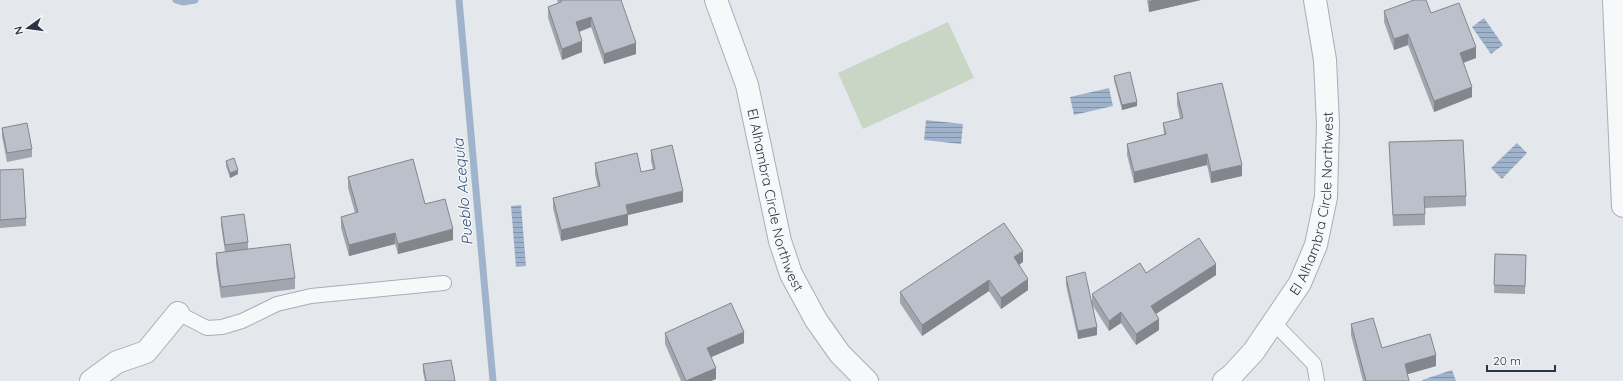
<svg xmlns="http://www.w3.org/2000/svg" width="1623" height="381" font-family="Quicksand,sans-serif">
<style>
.green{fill:#c9d6c5}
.water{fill:url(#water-rules)}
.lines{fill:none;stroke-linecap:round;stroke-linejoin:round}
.stream{stroke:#9fb4cc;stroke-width:7}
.service-casing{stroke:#a9aeb7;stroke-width:16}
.minor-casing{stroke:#a9aeb7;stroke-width:24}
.tertiary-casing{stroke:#a9aeb7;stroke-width:24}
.service{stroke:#f7f8fa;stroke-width:14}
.minor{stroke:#f7f8fa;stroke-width:22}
.tertiary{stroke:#f7f8fa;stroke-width:22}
.wall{fill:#a1a5ae}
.shaded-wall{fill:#83868d}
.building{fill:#bbc0ca;stroke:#83868d}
.labels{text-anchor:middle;stroke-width:3;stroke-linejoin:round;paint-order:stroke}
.street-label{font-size:14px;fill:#2b3445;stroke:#f4f6f9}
.water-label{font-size:15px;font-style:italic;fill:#34527a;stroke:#f4f6f9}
</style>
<defs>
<pattern id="water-rules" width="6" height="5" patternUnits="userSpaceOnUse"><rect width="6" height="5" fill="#9fb4cc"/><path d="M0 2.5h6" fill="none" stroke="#8293a7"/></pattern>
</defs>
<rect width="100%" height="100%" fill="#e4e7ec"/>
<!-- green -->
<path class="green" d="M948,22L974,78L863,129L838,73Z"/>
<!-- water -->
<path class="water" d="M1484,18L1503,45L1491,54L1472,27Z
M1109,88L1113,106L1074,115L1070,97Z
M926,120L963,124L961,144L924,140Z
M1517,143L1527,153L1502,179L1491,168Z
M521,205L526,266L516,267L511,206Z
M1452,370L1456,381H1422V380Z"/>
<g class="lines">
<!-- stream -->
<path class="stream" d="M176,0L183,2L195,0
M459,0L493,381"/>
<defs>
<path id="service" d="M178,313L207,328L222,327L242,321L277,304L311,296L444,283
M1273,322L1314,364L1317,381"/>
<g id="minor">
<path id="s1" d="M716,0L747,85L780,241L791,274L816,320L840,354L867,381"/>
<path d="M91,381L117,362L146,352L178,313"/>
<path id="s2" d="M1224,381L1232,375L1254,351L1300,283L1316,245L1326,197L1328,124L1325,60L1315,0"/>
</g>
<path id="tertiary" d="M1614,0L1623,206"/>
</defs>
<!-- service casing -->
<use href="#service" class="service-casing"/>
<!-- minor casing -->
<use href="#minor" class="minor-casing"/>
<!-- tertiary casing -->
<use href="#tertiary" class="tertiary-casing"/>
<!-- service -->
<use href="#service" class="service"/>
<!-- minor -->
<use href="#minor" class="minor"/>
<!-- tertiary -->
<use href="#tertiary" class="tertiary"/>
</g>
<!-- wall -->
<path class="wall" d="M557,0H621L636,54L604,64L591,27L579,32L582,52L562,60L548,18V7L558,3Z
M1147,0H1201L1149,12Z
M1384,11L1431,13L1476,58L1463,63L1472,97L1434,112L1408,45L1394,50L1384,22Z
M1114,76L1137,106L1122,110L1114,80Z
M1177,93L1242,176L1211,183L1207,165L1134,183L1127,155V144L1164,135L1163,123L1180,119L1177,104Z
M2,128L32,149V157L7,162L2,136Z
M1389,142L1466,196V206L1425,208V225L1393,226Z
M651,150L683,202L628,215V225L561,241L553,208V198L598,187L595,174V163L641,172L653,169L651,161Z
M226,161L238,174L230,178L226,166Z
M0,170L26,218V226L0,228Z
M348,177L425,204L453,240L398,254L395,244L349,256L341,228V217L355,213L348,188Z
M221,217L248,242V249L295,278V289L221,298L216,264V253L225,252L221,225Z
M1495,254L1526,255L1525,294L1494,293Z
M1023,262L1019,265L1028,290L1001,309L989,291L922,336L900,303V292Z
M1146,273L1216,275L1156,314L1159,330L1136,345L1121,323L1109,331L1093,306L1097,335L1078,339L1066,285V277L1092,303V294Z
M1351,324L1382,348L1436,366L1407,374L1409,381H1363L1351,335Z
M665,333L744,343L711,357L716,379L711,381H681L665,344Z
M423,364L455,381H425L423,372Z"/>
<!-- shaded-wall -->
<path class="shaded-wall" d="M1154,0H1201L1149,12V1Z
M591,17V27L576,33V22Z
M1408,34V45L1394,50V39Z
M582,41V52L562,60V49Z
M636,43V54L604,64V54Z
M1476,47V58L1460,64V53Z
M1472,87V97L1434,112V101Z
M1137,102V106L1122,110V105Z
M1207,154V165L1134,183V172Z
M1242,165V176L1211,183V172Z
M238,170V174L230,178V173Z
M683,191V202L628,215V225L561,241V230L626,205Z
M453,229V240L398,254V244Z
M395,233V244L349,256V245Z
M1023,251V262L1014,268V257Z
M1216,264V275L1151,317V306Z
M1028,279V290L1001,309V298Z
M989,280V291L922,336V325Z
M1121,312V323L1109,331V321Z
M1159,319V330L1136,345V334Z
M1097,327V335L1078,339V331Z
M744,332V343L707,359V348Z
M1436,355V366L1405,375V364Z
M716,368V379L711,381H686Z"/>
<!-- building -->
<path class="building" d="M561,0H621L636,43L604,54L591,17L576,22L582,41L562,49L548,7L561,2Z
M1414,0H1426L1431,13L1459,3L1476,47L1460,53L1472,87L1434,101L1408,34L1394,39L1384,11Z
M1130,72L1137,102L1122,105L1114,76Z
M1222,83L1242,165L1211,172L1207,154L1134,172L1127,144L1166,134L1163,123L1183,118L1177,93Z
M27,123L32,149L7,153L2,128Z
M1463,140L1466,196L1424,197L1425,214L1393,215L1389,142Z
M672,145L683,191L626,205L628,214L561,230L553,198L600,186L595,163L637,153L641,172L655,169L651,150Z
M234,158L238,170L230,173L226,161Z
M413,159L425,204L445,199L453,229L398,244L395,233L349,245L341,217L358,212L348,177Z
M23,169L26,218L0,220V170Z
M244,214L248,242L225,245L221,217Z
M1004,223L1023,251L1014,257L1028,279L1001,298L989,280L922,325L900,292Z
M1199,238L1216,264L1151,306L1159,319L1136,334L1121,312L1109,321L1092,294L1140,263L1146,273Z
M290,244L295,278L221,287L216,253Z
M1495,254L1526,255L1525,286L1494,285Z
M1085,272L1097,327L1078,331L1066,277Z
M731,303L744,332L707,348L716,368L686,381L665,333Z
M1373,318L1382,348L1430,334L1436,355L1405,364L1409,381H1366L1351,324Z
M451,360L455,381H426L423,364Z"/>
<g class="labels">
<!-- street labels -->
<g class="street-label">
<text dy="5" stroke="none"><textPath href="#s1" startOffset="209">El Alhambra Circle Northwest</textPath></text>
<text dy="5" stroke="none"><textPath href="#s2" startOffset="206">El Alhambra Circle Northwest</textPath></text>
</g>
<!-- water labels -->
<g class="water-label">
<text transform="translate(463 192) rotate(-95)" y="5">Pueblo Acequia</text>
</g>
</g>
<!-- north arrow -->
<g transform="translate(28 28) rotate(256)" stroke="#f4f6f9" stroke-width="3" paint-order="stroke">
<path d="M0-3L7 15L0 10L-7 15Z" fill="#2b3445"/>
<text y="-6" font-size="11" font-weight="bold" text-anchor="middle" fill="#2b3445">N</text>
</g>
<!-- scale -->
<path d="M1487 365v6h68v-6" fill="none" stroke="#2b3445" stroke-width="2"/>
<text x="1493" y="365" font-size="12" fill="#2b3445" stroke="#f4f6f9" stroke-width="3" paint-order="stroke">20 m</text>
</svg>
